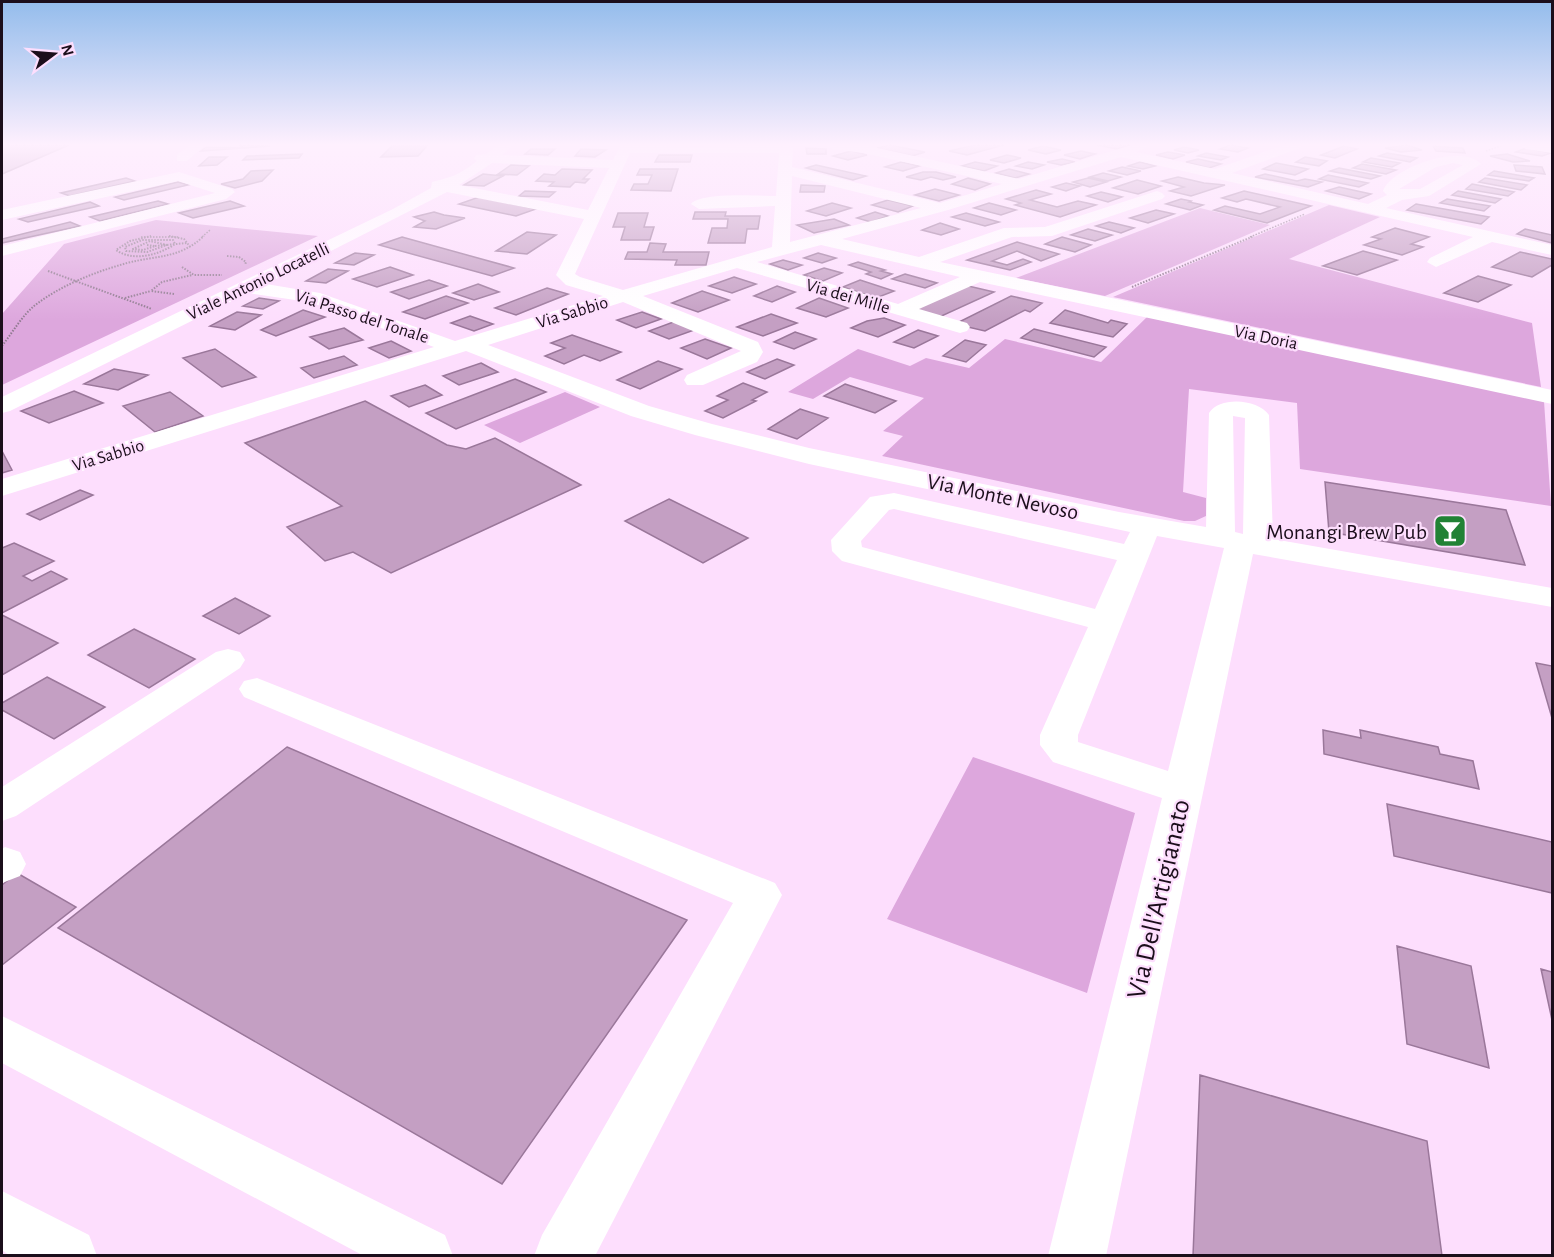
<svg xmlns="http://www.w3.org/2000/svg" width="1554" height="1257" font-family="'Alegreya Sans',sans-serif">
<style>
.green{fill:#dda7dd}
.building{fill:#c49fc3;stroke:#9a779a;stroke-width:1.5}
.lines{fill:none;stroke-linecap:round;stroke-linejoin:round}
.path-far1{stroke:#907a90;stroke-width:1.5;stroke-dasharray:1.5 1.5;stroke-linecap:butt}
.path{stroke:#907a90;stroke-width:2;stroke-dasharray:1.5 1.5;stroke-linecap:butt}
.minor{fill:#fff;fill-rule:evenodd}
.labels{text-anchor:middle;stroke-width:4.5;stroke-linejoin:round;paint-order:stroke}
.far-street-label{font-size:18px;fill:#1b0e1b;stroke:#fddefd}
.street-label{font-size:22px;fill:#1b0e1b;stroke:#fddefd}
.poi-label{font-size:22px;fill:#1b0e1b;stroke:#fddefd;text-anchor:end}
.near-street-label{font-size:27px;fill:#1b0e1b;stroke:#fddefd}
</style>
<rect width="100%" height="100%" fill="#fddefd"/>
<!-- green -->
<path class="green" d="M1329,205L1380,217L1289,259L1532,323L1541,387L1113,297Z
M1200,208L1270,225L1105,296L1016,278Z
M156,220L318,236L2,385V314L64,244Z
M1148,316L1544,401L1551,506L1300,469L1297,403L1189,389L1183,492L1206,498V516L1195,521H1184L882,456L903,436L883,431L924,398L850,377L813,399L788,392L858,349L910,366L926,358L969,368L1005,339L1101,362Z
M565,392L600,407L520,443L484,425Z
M973,757L1135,813L1087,993L887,919Z"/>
<!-- building -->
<path class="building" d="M2,145H69L2,174Z
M239,145L270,146L201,151L206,147L244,148Z
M890,145L925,152L912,156L877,148Z
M975,145H1004L967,155L949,151Z
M1097,145H1131L1117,149Z
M1230,145L1248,148L1238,152L1220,149Z
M1407,145L1422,150L1401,152L1385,148Z
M392,146H427L418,156L381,157Z
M1043,146L1061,150L1046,154L1028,150Z
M1344,146L1357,149L1335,158L1321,155Z
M1433,146L1463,148L1465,153L1436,151Z
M1184,147L1199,150L1188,153L1174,150Z
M806,148L826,149V154H807Z
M1526,148L1551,153L1542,156L1516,152Z
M531,149H555L548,155L525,154Z
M581,149L606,150L595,157L575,156Z
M851,151L867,155L848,160L833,156Z
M1081,151L1095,154L1080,159L1064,155Z
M1168,152L1185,155L1173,159L1156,155Z
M1206,153L1228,157L1221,160L1198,156Z
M1387,153L1417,158L1410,162L1379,156Z
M302,154L299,158L243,160L247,156Z
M1507,154L1530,161L1513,162L1490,156Z
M659,155H692L690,162H655Z
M1007,155L1021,158L1004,163L990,160Z
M209,157H227L217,165L199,166Z
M1305,157L1327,161L1319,166L1296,162Z
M1371,158L1400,163L1392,167L1363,162Z
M1062,159L1075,162L1061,165L1047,162Z
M1198,159L1221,164L1209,168L1186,162Z
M901,162L919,166L903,171L885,167Z
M975,162L997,166L984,171L962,166Z
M1028,162L1044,165L1032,169L1016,166Z
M1140,162L1155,166L1143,169L1128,166Z
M1276,163L1308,169L1295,175L1263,169Z
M1362,164L1396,170L1386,174L1353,168Z
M511,165L529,166L517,175L498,174Z
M816,165L866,176L853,180L806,168Z
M1514,165L1542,167L1545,174L1516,171Z
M1122,167L1141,171L1127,175L1109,171Z
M1339,168L1380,176L1371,179L1330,171Z
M562,169L592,170L583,179H589L585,183L575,182L570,187L549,186L554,182L536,181L544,174L555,175Z
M640,169H678L671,191L631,190L634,184H648L652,175H637Z
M1009,169L1029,174L1015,178L996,173Z
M273,170L262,181L235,188L221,184L243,179L251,171Z
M1494,171L1534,178L1529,181L1488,175Z
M923,172H936L956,177L943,180L931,177L921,180L906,177Z
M1103,173L1121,177L1108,181L1090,177Z
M483,174L503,176L484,186L464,185Z
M1265,174L1297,181L1305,179L1322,182L1308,187L1255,177Z
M1328,175L1368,183L1359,187L1319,179Z
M1178,177L1204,183L1225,185L1191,196L1170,191L1184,187L1162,181Z
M126,178L135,181L70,196L61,193Z
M968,178L990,184L975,190L952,184Z
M1088,178L1106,182L1090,187L1073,182Z
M1485,178L1527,185L1521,190L1479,182Z
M1137,180L1161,186L1138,194L1113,188Z
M178,182L188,185L124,200L115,197Z
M1066,183L1080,186L1066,191L1052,187Z
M1472,184L1514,192L1508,196L1466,189Z
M801,185L825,186L824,192H800Z
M1339,187L1371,194L1359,199L1326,191Z
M935,189L959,195L939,201L915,195Z
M1036,190L1051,194L1030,200L1057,207L1078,201L1096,205L1060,217L1015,205L1021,203L1006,199Z
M525,191L555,192L549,197L519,196Z
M1244,191L1311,206L1267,223L1214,210L1225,206L1260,214L1280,207L1246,199L1237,202L1222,198Z
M1458,191L1501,199L1495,203L1452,195Z
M1101,192L1122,197L1108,202L1087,196Z
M479,197L536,209L516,216L459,204Z
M1181,199L1191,201L1189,202L1203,205L1190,210L1166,204Z
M1447,199L1490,206L1484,211L1440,203Z
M888,200L913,206L898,212L872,205Z
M158,201L168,204L100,221L90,217Z
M230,201L244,206L193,218L179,213Z
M90,202L99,206L28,222L19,219Z
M832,203L851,208L826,216L807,211Z
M989,203L1016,210L1001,215L974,208Z
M1416,204L1489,217L1481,224L1407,210Z
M1156,210L1174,214L1148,223L1130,218Z
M434,212L444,215L465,218L436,229L414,227L425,221L414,217Z
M695,212H726L725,216H760L758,229H747L745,243H708L712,228H727L728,219H693Z
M875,212L888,216L871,222L857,218Z
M618,213H648L644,227H654L650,240H621L625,227H613Z
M966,213L999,222L985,226L952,217Z
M834,219L849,225L814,233L797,225Z
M70,222L80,226L2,243V239Z
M1109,222L1134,228L1121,233L1096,226Z
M940,223L959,229L941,235L922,230Z
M1395,228L1429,237L1411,244L1423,247L1402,255L1364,245L1381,239L1372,237Z
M1088,229L1112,235L1095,241L1071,235Z
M1525,229L1552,235V243L1517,234Z
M527,232L556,235L527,254L496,251Z
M402,237L514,268L492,276L379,245Z
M1062,237L1091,245L1075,252L1045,244Z
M1017,242L1059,254L1041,261L1017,251L992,261L1007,265L1023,259L1031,262L1010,270L967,260Z
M650,243L666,244L663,252H709L706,265H675L677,260L625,259L628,252H647Z
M1363,251L1397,260L1357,275L1323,266Z
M1520,252L1552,259V265L1532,277L1492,267Z
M355,253L374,255L354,265L335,263Z
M818,253L836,258L822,263L804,258Z
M783,260L802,265L788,270L770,264Z
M858,262L885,270L881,271L892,274L881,279L866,274L871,272L849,265Z
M390,267L413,275L377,287L353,279Z
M824,268L842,273L823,281L804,275Z
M328,269L348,271L326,283L306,281Z
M905,274L937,283L925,288L892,279Z
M1478,276L1511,285L1478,302L1444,293Z
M734,277L756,284L732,293L709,286Z
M429,280L447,286L409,299L391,292Z
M860,280L894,291L876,298L843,287Z
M478,284L499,292L474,300L453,293Z
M964,285L994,292L935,319L907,311Z
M777,286L795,292L772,302L754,296Z
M547,288L568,294L516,315L495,308Z
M702,291L729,300L698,312L672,303Z
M446,296L468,303L425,319L403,312Z
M1011,296L1042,303L1030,312L1025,310L985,331L955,324Z
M259,298L279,301L263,309L243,306Z
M819,298L848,308L826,317L797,308Z
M303,310L325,317L276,336L261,330Z
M1065,310L1108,323L1111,320L1127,324L1113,337L1050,323Z
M237,312L261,315L235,330L210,326Z
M642,312L661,319L636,328L617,320Z
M771,314L797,323L763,336L737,327Z
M470,316L493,324L474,331L451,323Z
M884,318L905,325L878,337L851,328L867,321Z
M676,321L697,329L669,339L649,331Z
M344,328L363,340L329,349L310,337Z
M1034,329L1106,347L1094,357L1021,338Z
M918,330L938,336L914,348L894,342Z
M795,332L816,339L794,349L774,342Z
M572,335L621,352L600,361L584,355L564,364L545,356L565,348L551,343Z
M705,339L731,348L707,359L681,348Z
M965,340L986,345L966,362L943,356Z
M391,341L411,351L389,358L369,348Z
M215,349L256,377L222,387L183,358Z
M344,356L357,365L314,378L301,368Z
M777,359L794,365L765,379L747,372Z
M658,361L682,369L640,389L617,380Z
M481,363L498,372L459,385L443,376Z
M114,369L148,375L118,390L84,384Z
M515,379L546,392L456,429L426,413Z
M743,383L767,392L752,400L756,401L723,418L705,411L728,400L717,396Z
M845,384L896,401L875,413L824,396Z
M425,385L442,395L409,407L391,396Z
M74,391L103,403L49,423L21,411Z
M170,392L203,416L155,432L123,406Z
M365,401L447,445L466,449L495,438L581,485L391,573L353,552L325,561L287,527L342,506L245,443Z
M800,409L828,418L797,439L768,429Z
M2,451L12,470L2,473Z
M1325,482L1506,510L1525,565L1329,532Z
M80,490L93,495L40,520L27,514Z
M669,499L748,538L703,563L625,521Z
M14,543L54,561L23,576L32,581L51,571L67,579L2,613V548Z
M235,598L270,616L239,634L203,616Z
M2,615L58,643L2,675Z
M134,629L195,659L149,688L88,655Z
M1536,663L1552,666V718Z
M47,677L105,707L54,739L2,710V703Z
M1323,730L1361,738L1360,730L1438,747L1440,754L1473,761L1479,789L1324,754Z
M287,747L687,920L502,1184L58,928Z
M1387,804L1552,842V893L1394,856Z
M17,873L76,907L2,965V885Z
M1397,946L1471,966L1489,1068L1407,1044Z
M1541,969L1552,972V1020Z
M1200,1075L1427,1141L1442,1256H1193Z"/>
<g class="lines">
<!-- path-far1 -->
<path class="path-far1" d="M1486,151L1503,145
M141,237H178
M202,237L210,230
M1250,237L1305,214"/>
<!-- path -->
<path class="path" d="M169,236L184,239L191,248
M147,245L155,246L143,250L133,249L150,241L167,245L147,252L126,251L125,247L142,240H173L175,244C159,255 133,262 116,250L130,241L151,236
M155,246L187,243
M227,256L239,257L246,262L245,265
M182,267L194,275H222
M48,271L152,309
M1132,287L1254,236
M174,294L151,291L162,282L192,275
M125,298L151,291
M2,346C12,333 22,316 34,306C61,285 95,272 127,263C158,255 179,259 204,236"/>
<!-- minor -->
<path class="minor" d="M190,145H205L187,161H177V155Z
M498,145H513L502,155L613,160L621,145L694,147L788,145L793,148L792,167L940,203L1002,184L864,153L832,149L825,145H864L1019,179L1132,145H1152L1136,152L1215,169L1284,145H1301L1300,148L1232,173L1368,204L1387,195L1383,191C1391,168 1461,143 1481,164L1429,196L1402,200L1386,208L1552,245V255L1492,242L1436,267L1427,262L1430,258L1473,237L1121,157L948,210L842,239L919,257L1004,228L1045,227L1157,191L1162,193L1165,196L1162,199L1052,236L1012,237L940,262L1552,390V404L980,282L919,309L967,323L970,327L967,331L960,333L737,268L643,296L758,342L763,352L757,362L703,385H687L684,380L687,375L741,351L623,302L488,345L649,406L712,424L809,448L1119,512L1206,527L1209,413C1220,396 1258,399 1269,415L1273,539L1552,588V607L1253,554L1106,1256H1048L1162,798L1053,762L1040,745V735L1088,627L842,561L832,551L831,540L870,497L894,493L1124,544L1130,532L809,464L695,435L631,416L466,351L2,496V479L434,347L309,302L248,293L10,411L2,413V397L393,209L431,188L432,182C452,177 459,175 477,161L474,158L476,155L486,154ZM630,153H779L776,196C759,196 701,192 691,204L699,209L775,206L772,247L623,290L580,277L575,274ZM492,163L609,168L588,210L459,185ZM1453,163L1463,165L1420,189H1399L1436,167ZM792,176L921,208L790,242ZM447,192L584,219L556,275L566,285L603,296L455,341L320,293L266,284ZM821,245L960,277L898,304L757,262ZM1233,416L1245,418L1243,534L1235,532ZM894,509L1117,560L1095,609L862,547L861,541L889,510ZM1157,536L1224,548L1168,771L1078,742V735Z
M1519,145H1552V153L1526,149Z
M179,172L232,189L235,192L226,199L2,256V246L215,193L178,181L2,220V210Z
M228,649L240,652L245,660L240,668L16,816L2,821V787L216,652Z
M257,678L775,883L782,895L595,1256H534L542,1235L733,903L244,697L239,689L244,681Z
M5,847L20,852L26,864L20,876L2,883V849Z
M2,1016L445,1235L453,1256H364L2,1063Z
M2,1191L89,1235L97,1256H10L2,1250Z"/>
</g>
<!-- sky -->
<linearGradient id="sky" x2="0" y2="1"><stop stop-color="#93bcec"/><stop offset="0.45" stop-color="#fef0fe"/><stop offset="1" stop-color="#fef0fe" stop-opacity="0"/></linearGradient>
<rect width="1554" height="321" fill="url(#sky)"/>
<!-- icons -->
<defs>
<symbol id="bar-square" viewBox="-11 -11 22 22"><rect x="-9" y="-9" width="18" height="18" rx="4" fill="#218235" stroke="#fddefd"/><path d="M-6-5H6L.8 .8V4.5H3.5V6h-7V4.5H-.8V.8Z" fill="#fff"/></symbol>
</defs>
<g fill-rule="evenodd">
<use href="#bar-square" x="1431" y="512" width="38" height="38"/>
</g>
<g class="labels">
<!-- far-street labels -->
<g class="far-street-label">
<text transform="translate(258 281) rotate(-26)" y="6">Viale Antonio Locatelli</text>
<text transform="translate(848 296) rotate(16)" y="6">Via dei Mille</text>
<text transform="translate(572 312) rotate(-17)" y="6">Via Sabbio</text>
<text transform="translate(362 316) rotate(18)" y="6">Via Passo del Tonale</text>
<text transform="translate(1266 337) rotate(12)" y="6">Via Doria</text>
<text transform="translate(108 455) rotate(-17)" y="6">Via Sabbio</text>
</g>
<!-- street labels -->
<g class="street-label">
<text transform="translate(1003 496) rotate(12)" y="8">Via Monte Nevoso</text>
</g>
<!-- poi labels -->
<g class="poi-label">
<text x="1427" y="539">Monangi Brew Pub</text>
</g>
<!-- near-street labels -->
<g class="near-street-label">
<text transform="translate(1158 899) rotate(-77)" y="9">Via Dell'Artigianato</text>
</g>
</g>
<!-- border -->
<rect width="1554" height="1257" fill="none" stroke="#1b0e1b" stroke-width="6"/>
<!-- north arrow -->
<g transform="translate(54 54) rotate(74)" stroke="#fddefd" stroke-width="4.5" paint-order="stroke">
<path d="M0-4.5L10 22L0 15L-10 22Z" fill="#1b0e1b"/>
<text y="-9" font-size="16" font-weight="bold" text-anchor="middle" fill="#1b0e1b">N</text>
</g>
</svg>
